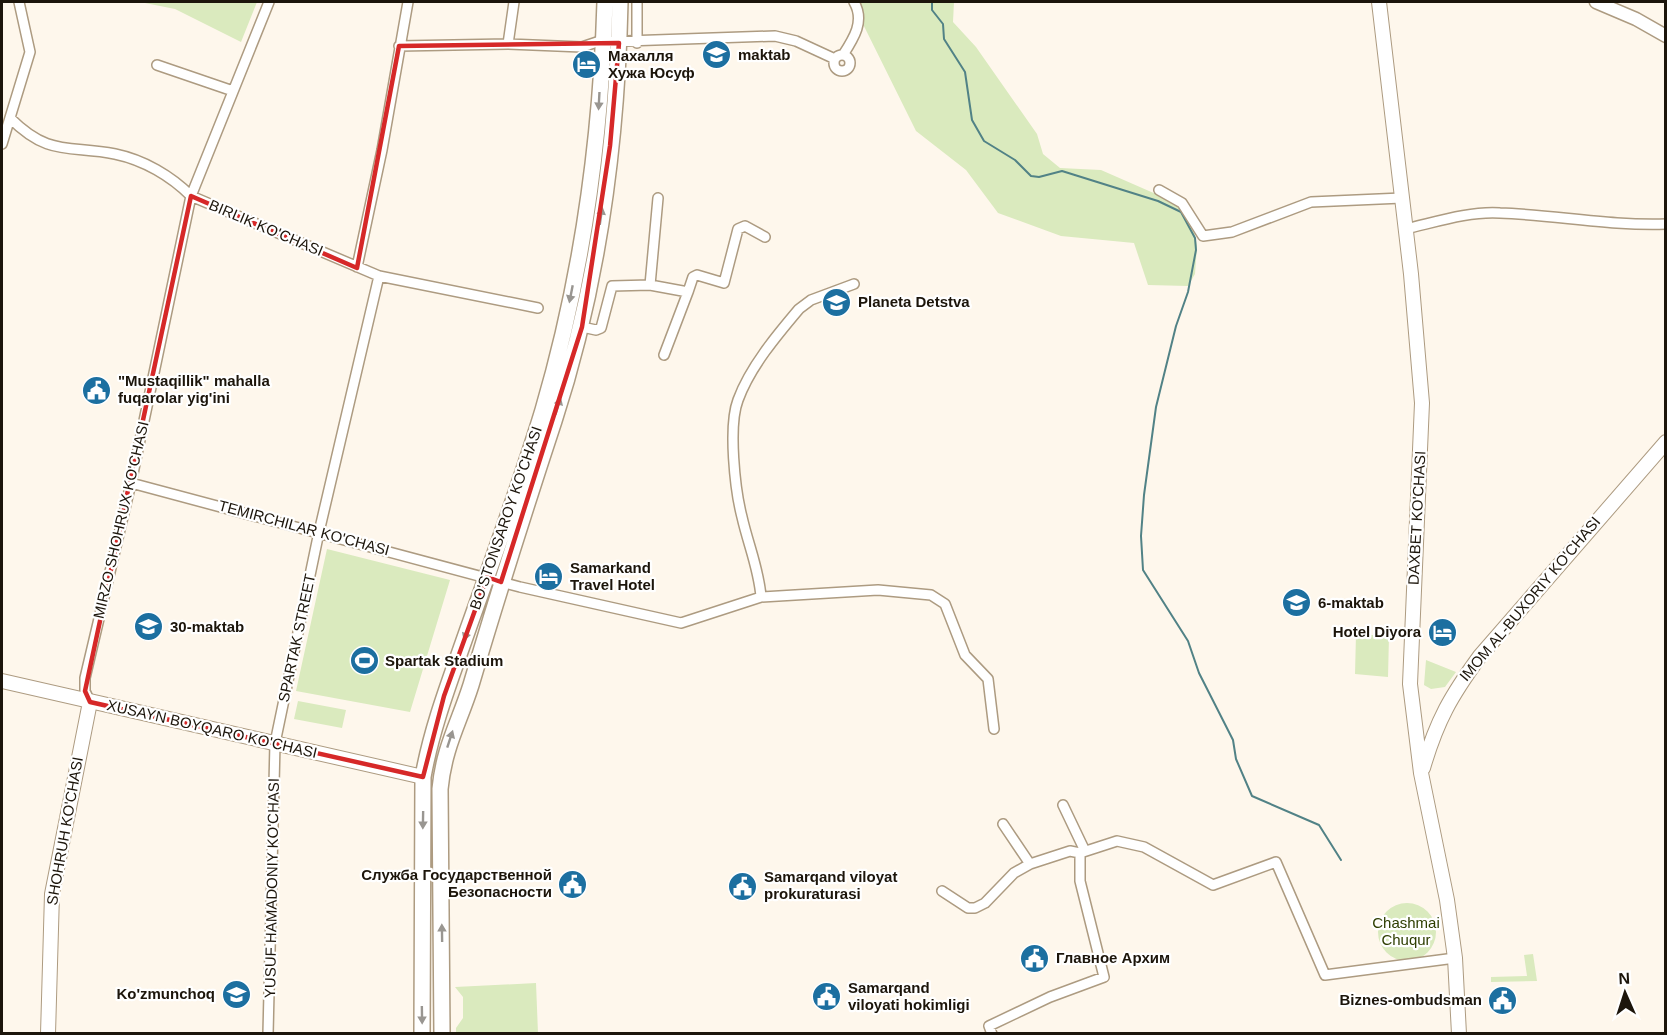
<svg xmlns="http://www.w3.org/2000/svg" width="1667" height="1035" font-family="Arial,sans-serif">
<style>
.green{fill:#daeabe}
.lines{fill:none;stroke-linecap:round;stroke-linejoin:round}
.stream{stroke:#518286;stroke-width:2}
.minor-casing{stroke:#ad9b81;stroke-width:12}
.tertiary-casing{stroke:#ad9b81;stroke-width:15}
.secondary-casing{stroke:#ad9b81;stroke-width:16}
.primary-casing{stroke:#ad9b81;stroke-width:18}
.minor{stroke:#fff;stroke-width:9}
.tertiary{stroke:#fff;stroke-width:12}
.secondary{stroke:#fff;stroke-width:14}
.primary{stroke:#fff;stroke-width:15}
.oneway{fill:#999691}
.marked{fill:none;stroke:#d62828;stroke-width:4.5;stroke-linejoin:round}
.labels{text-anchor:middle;stroke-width:4.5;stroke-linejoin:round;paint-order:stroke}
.poi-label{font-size:15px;font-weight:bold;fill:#1c150b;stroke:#fff;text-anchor:start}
.street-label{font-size:15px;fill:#1c150b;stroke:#fff}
.park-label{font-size:15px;fill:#2e3e00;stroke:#fff}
</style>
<rect width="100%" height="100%" fill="#fef7ec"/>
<!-- green -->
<path class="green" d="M140,2H257L241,42L175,9Z
M852,2H954L953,22L976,47L1037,134L1043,154L1060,168L1101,170L1181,205L1193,224L1197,246L1195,274L1188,286L1148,285L1134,243L1061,236L998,213L966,170L916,131Z
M327,549L450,580L410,712L296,691Z
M1356,634L1389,636L1388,677L1355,674Z
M1426,660L1456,672L1445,687L1431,689L1424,685Z
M298,701L346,710L342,728L294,719Z
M1378 932a29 29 0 1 1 58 0a29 29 0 1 1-58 0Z
M1533,954L1537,981L1491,982V977L1527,976L1524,955Z
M536,983L538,1033H456V1028L463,1018V997L455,987Z"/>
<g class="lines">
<!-- stream -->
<path class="stream" d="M932,2V10L943,24L944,39L965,72L972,120L984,141L1015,160L1031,176L1039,177L1062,171L1158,201L1181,212L1195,238L1196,250L1188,292L1176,326L1156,407L1144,495L1141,536L1143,570L1188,641L1199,673L1233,740L1236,759L1252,796L1319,825L1341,860"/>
<defs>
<path id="minor" d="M637,2V43
M508,44L514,2
M399,46L508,44L582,47L597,42L775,36L796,41L835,59
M843,55C854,38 865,21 854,2
M834 63a8 8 0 1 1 16 0a8 8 0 1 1-16 0Z
M157,65L233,91
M10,118C49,157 69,145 115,154C144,160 171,176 191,196L379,276L538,308
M2,144L30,52L19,2
M1159,190L1182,203L1203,236L1232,232L1311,202L1402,198
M1405,229C1436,222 1469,211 1500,213C1556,215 1610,226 1666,224
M357,267L382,150L408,2
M650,285L658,198
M582,327L596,330L601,328L612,286L650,285L688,292L693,277L697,275L724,283L738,229L745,226L765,237
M664,355L688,292
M131,483L520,587L681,623L761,597L878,590L931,595L945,604L965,655L988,679L994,729
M761,597C759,569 748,544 742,517C735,490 728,426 738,400C750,367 777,335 799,309L811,300L854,284
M90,702L85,691V678L131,483L191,196L269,2
M1063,805L1084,849
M1003,824L1030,864L1070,851L1080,853
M942,891L968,908H975L985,903L1014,873L1030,864
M268,1034L275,743L319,532L379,276
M992,1034L989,1026L1050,997L1104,977L1080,881V853L1117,841L1144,847L1213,885L1276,862L1325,975L1455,958"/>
<path id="tertiary" d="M1596,2L1636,19L1666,36"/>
<path id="secondary" d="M1379,2L1411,274L1422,403L1410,684L1421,773L1447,900L1455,958L1459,1034
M2,681L423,777
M1423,768C1437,720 1451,696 1480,656L1666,442
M48,1034L52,894L90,702"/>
<path id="primary" d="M422,1034L423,777C432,726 451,678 468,629C494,556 521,483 543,410C582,277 601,139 605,2
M442,1034L440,789C444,747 459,723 471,685C497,597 525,509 554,421C598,286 617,143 620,2"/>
</defs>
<!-- minor casing -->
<use href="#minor" class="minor-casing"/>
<!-- tertiary casing -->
<use href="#tertiary" class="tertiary-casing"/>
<!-- secondary casing -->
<use href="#secondary" class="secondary-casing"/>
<!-- primary casing -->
<use href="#primary" class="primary-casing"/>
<!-- minor -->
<use href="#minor" class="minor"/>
<!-- tertiary -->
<use href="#tertiary" class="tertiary"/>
<!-- secondary -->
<use href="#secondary" class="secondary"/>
<!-- primary -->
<use href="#primary" class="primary"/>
</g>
<!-- one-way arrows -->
<defs><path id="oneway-solid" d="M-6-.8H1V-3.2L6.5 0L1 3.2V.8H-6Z" transform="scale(1.5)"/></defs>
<g class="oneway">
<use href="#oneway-solid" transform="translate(599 101) rotate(93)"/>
<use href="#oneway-solid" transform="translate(601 216) rotate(-82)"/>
<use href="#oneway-solid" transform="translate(571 294) rotate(101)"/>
<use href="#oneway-solid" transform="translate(558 406) rotate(-73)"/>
<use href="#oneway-solid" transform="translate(467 632) rotate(110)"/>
<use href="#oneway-solid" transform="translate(450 739) rotate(-72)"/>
<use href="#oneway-solid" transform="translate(423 820) rotate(91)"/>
<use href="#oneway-solid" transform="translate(442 933) rotate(-91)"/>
<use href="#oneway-solid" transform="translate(422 1015) rotate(89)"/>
</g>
<!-- marked area -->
<path class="marked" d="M619,43L610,146L582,327L501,582L487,577L444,696L423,777L90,702L85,691L191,196L357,268L399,46Z"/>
<!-- icons -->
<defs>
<symbol id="school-disc" viewBox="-11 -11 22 22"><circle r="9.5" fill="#1c6fa0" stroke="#fff"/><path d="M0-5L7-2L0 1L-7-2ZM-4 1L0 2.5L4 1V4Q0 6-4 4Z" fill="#fff"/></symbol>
<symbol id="hotel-disc" viewBox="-11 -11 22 22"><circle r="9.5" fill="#1c6fa0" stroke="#fff"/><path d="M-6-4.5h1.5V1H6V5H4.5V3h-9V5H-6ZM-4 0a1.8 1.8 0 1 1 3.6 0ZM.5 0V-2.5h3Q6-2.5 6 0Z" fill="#fff"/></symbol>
<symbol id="civic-disc" viewBox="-11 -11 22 22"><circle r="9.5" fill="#1c6fa0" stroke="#fff"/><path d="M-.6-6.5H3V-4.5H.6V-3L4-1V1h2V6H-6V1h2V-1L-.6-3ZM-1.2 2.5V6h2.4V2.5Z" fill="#fff"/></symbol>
<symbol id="stadium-disc" viewBox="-11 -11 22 22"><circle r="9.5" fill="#1c6fa0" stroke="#fff"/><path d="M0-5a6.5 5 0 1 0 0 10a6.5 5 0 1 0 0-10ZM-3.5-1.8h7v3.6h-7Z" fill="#fff"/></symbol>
</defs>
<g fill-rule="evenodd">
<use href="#school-disc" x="700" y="38" width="33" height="33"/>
<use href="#hotel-disc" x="570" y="48" width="33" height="33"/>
<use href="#school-disc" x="820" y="286" width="33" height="33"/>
<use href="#civic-disc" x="80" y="374" width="33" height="33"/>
<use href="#hotel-disc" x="532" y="560" width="33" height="33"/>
<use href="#school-disc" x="1280" y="586" width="33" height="33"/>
<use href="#school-disc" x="132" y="610" width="33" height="33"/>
<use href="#hotel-disc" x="1426" y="616" width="33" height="33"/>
<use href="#stadium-disc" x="348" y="644" width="33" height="33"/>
<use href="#civic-disc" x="556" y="868" width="33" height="33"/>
<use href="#civic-disc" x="726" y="870" width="33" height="33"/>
<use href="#civic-disc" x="1018" y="942" width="33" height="33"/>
<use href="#school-disc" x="220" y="978" width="33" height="33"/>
<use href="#civic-disc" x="810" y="980" width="33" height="33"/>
<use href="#civic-disc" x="1486" y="984" width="33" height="33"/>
</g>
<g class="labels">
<!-- poi labels -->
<g class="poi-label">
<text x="738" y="60">maktab</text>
<text x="608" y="61">Махалля<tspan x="608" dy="17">Хужа Юсуф</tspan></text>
<text x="858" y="307">Planeta Detstva</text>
<text x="118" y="386">"Mustaqillik" mahalla<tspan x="118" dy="17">fuqarolar yig'ini</tspan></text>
<text x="570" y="573">Samarkand<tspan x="570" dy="17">Travel Hotel</tspan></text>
<text x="1318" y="608">6-maktab</text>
<text x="170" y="632">30-maktab</text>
<text x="1421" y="637" text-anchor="end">Hotel Diyora</text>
<text x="385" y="666">Spartak Stadium</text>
<text x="552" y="880" text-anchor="end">Служба Государственной<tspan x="552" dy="17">Безопасности</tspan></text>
<text x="764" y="882">Samarqand viloyat<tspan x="764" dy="17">prokuraturasi</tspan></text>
<text x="1056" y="963">Главное Архим</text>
<text x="848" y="993">Samarqand<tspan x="848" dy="17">viloyati hokimligi</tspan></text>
<text x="215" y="999" text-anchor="end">Ko'zmunchoq</text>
<text x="1482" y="1005" text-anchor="end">Biznes-ombudsman</text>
</g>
<!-- street labels -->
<g class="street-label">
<text transform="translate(266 228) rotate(23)" y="5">BIRLIK KO'CHASI</text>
<text transform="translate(506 518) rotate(-71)" y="5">BO'STONSAROY KO'CHASI</text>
<text transform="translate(1417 518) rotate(-87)" y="5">DAXBET KO'CHASI</text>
<text transform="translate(121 520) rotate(-77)" y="5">MIRZO SHOHRUX KO'CHASI</text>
<text transform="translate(304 528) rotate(15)" y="5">TEMIRCHILAR KO'CHASI</text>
<text transform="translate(1530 599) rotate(-50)" y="5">IMOM AL-BUXORIY KO'CHASI</text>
<text transform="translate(297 638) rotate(-78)" y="5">SPARTAK STREET</text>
<text transform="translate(212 729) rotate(13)" y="5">XUSAYN BOYQARO KO'CHASI</text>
<text transform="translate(65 831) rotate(-80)" y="5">SHOHRUH KO'CHASI</text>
<text transform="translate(272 888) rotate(-89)" y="5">YUSUF HAMADONIY KO'CHASI</text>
</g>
<!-- park labels -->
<g class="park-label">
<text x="1406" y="928">Chashmai<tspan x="1406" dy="17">Chuqur</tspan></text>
</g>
</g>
<!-- border -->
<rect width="1667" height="1035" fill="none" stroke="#1c150b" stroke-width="6"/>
<!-- north arrow -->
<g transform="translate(1625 993) rotate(357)" stroke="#ffffff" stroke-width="4.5" paint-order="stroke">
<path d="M0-4.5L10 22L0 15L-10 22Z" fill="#1c150b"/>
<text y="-9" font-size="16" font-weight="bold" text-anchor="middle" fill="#1c150b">N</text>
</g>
</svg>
